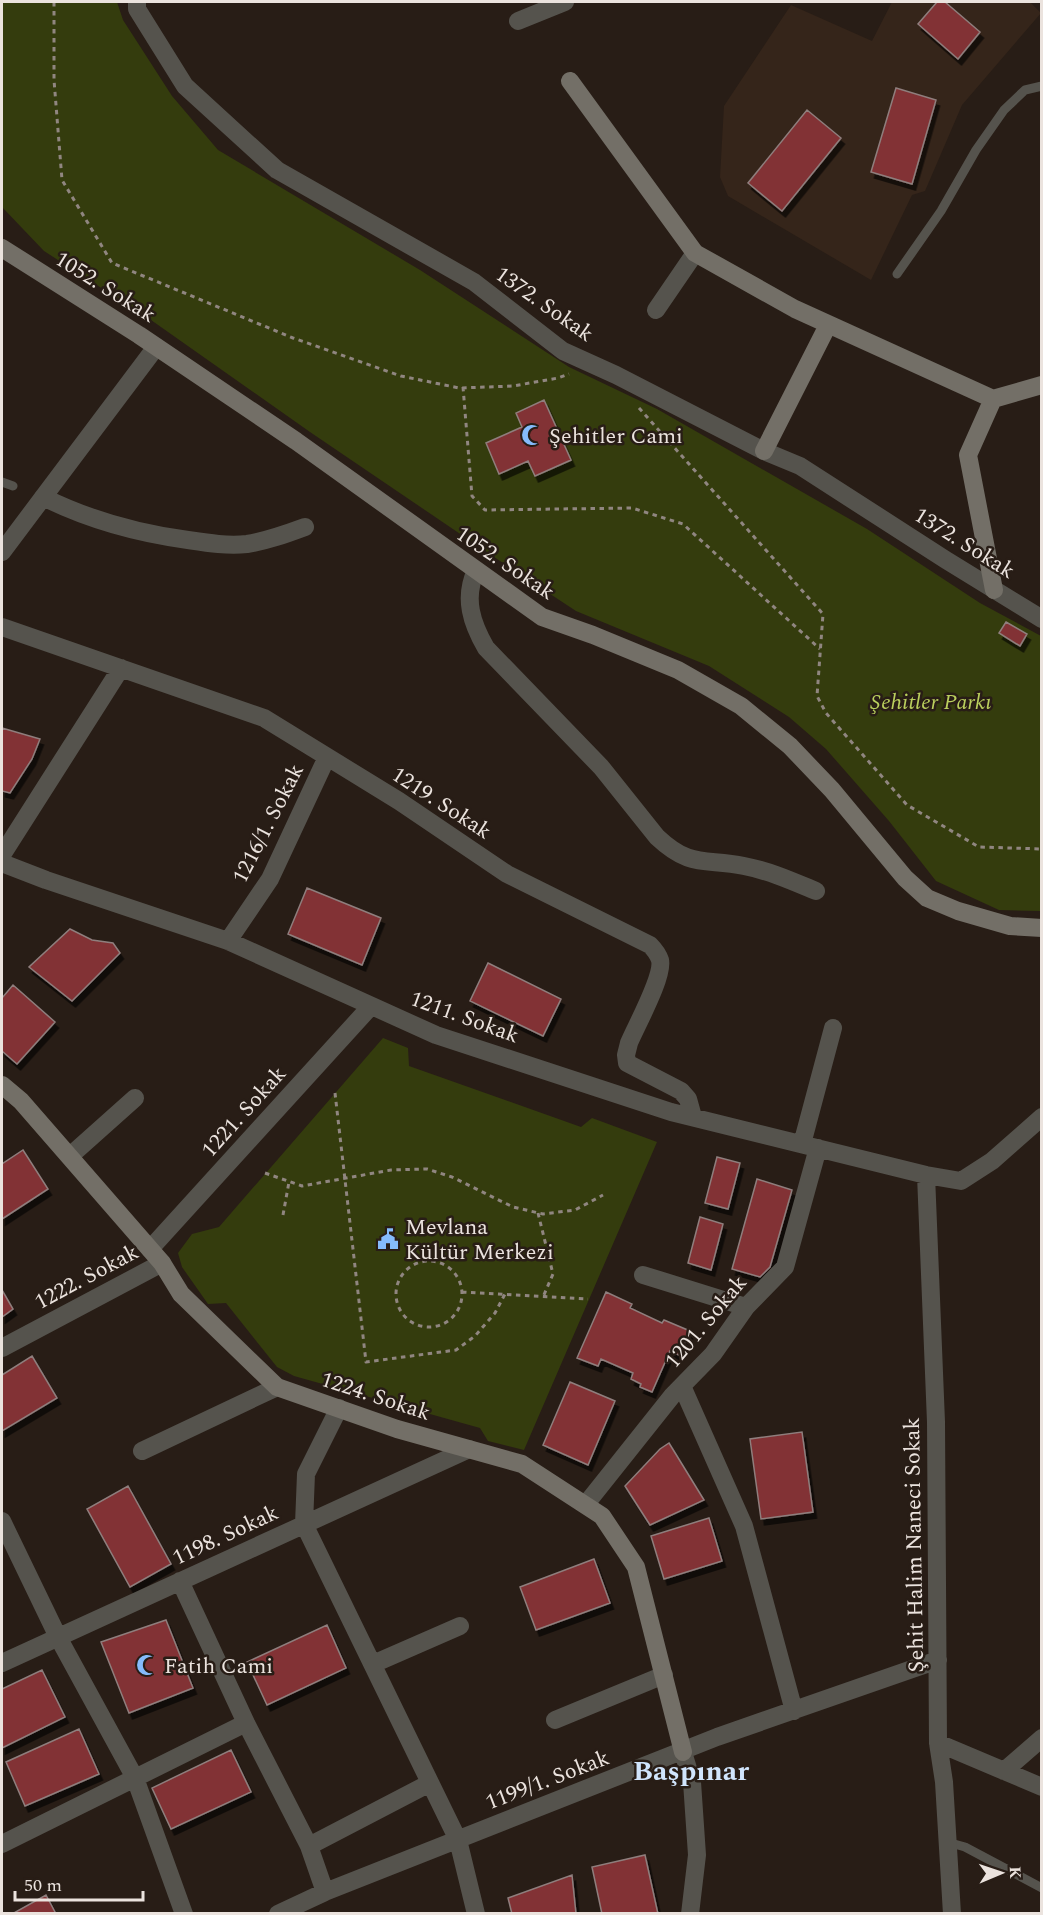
<svg xmlns="http://www.w3.org/2000/svg" width="1043" height="1915" font-family="Spectral,serif">
<style>
.built{fill:#35251a}
.green{fill:#343c0d}
.building{fill:#823234;stroke:#8f7e7d;stroke-width:1.5;filter:url(#shadow)}
.lines{fill:none;stroke-linecap:round;stroke-linejoin:round}
.path{stroke:#908680;stroke-width:3;stroke-dasharray:4.5 4.5;stroke-linecap:butt}
.lane{stroke:#55534d;stroke-width:9}
.street{stroke:#55534d;stroke-width:18}
.secondary{stroke:#736f67;stroke-width:18}
.labels{text-anchor:middle;stroke-width:5;stroke-linejoin:round;paint-order:stroke}
.street-label{font-size:22px;fill:#ebe3de;stroke:#281d16}
.poi-label{font-size:22px;fill:#ebe3de;stroke:#281d16;text-anchor:start}
.park-label{font-size:22px;font-style:italic;fill:#bacf5d;stroke:#281d16}
.district-label{font-size:28px;font-weight:bold;fill:#d1e5fd;stroke:#281d16}
</style>
<defs>
<filter id="shadow"><feDropShadow dx="3.5" dy="6" stdDeviation="0" flood-color="#0009"/></filter>
</defs>
<rect width="100%" height="100%" fill="#281d16"/>
<!-- built -->
<path class="built" d="M892,2H1030L1041,13L962,105L925,191L912,195L871,280L728,196L720,177L724,106L791,5L872,41Z"/>
<!-- green -->
<path class="green" d="M2,2H117L123,20L172,96L218,150L420,270L569,367L657,409L867,529L980,603L1041,636V911L999,910L936,881L889,821L826,749L789,717L709,666L576,611L500,561L310,432L151,320L44,251L2,207Z
M383,1038L408,1048L409,1066L581,1127L592,1118L657,1142L524,1450L488,1441L480,1428L294,1376L277,1367L226,1303L208,1304L182,1267L178,1253L192,1234L219,1227Z"/>
<!-- building -->
<path class="building" d="M937,2H945L980,32L958,59L918,24Z
M896,88L936,100L912,184L871,172Z
M807,110L841,138L782,211L748,183Z
M544,400L571,460L535,476L528,461L499,474L486,443L522,427L516,413Z
M1006,622L1027,634L1020,646L999,633Z
M2,728L40,739L32,759L10,793L2,791Z
M307,888L381,918L362,965L288,934Z
M70,929L92,940L113,943L120,953L72,1001L29,967Z
M488,963L561,999L543,1036L470,1001Z
M13,985L55,1022L17,1064L2,1051V998Z
M23,1150L48,1189L2,1219V1164Z
M717,1157L740,1163L728,1209L705,1203Z
M757,1179L792,1190L770,1267L760,1277L732,1269Z
M700,1217L723,1224L711,1270L688,1263Z
M2,1290L13,1309L2,1317Z
M606,1292L632,1304L630,1308L662,1323L664,1320L690,1331L679,1355L670,1351L652,1392L640,1387L641,1384L631,1379L633,1373L601,1359L598,1366L577,1358Z
M32,1356L57,1398L2,1431V1375Z
M570,1382L615,1401L588,1465L543,1445Z
M802,1432L813,1512L761,1519L750,1439Z
M669,1443L704,1500L650,1525L625,1486L660,1449Z
M128,1486L171,1564L130,1587L87,1509Z
M709,1518L722,1561L664,1579L651,1536Z
M594,1559L610,1603L536,1630L520,1587Z
M166,1620L193,1688L129,1713L101,1642Z
M327,1625L346,1668L267,1705L247,1662Z
M42,1670L65,1717L2,1748V1689Z
M79,1729L99,1774L25,1806L6,1762Z
M231,1750L251,1792L171,1829L152,1788Z
M645,1855L658,1914H602L592,1867Z
M572,1875L576,1914H512L508,1898Z
M46,1895L56,1914H12Z"/>
<g class="lines">
<!-- path -->
<path class="path" d="M54,2V80L62,180L112,263L293,338L401,376L459,388L513,386L558,378L569,374
M463,387L472,496L485,510L632,508L683,524L820,649
M639,408L823,614L817,696L826,713L907,805L979,847L1042,849
M335,1093L366,1362L456,1350L475,1336L495,1313L505,1294
M265,1173L302,1186L391,1170L427,1169L452,1177L513,1207L543,1214L575,1210L603,1195
M538,1213L553,1274L543,1297
M283,1215L289,1182
M396 1294a33 33 0 1 1 66 0a33 33 0 1 1-66 0Z
M462,1292L588,1299"/>
<!-- lane -->
<path class="lane" d="M897,274L941,211L976,150L1004,110L1025,90L1042,86
M2,482L13,486
M947,1842L965,1847L1042,1888"/>
<!-- street -->
<path class="street" d="M137,2V9L185,86L277,170L474,282L563,351L616,375L764,451L800,466L946,560L1042,619
M518,21L565,2
M656,310L695,253
M43,497C89,520 136,533 188,540C208,543 227,546 247,544C267,541 286,534 305,527
M2,552L156,347
M476,571C463,598 472,624 486,648L601,767L657,837C691,869 705,858 744,866C770,871 792,881 816,891
M2,627L264,718L399,801L507,874L650,945C654,949 658,954 660,960C664,976 636,1026 629,1043L626,1055L627,1063L681,1091L688,1099L693,1117
M2,855L121,668
M2,863L46,880L228,941L436,1035L671,1112L926,1175L961,1181L992,1161L1042,1117
M228,941L270,879L327,757
M802,1144L833,1028
M70,1156L135,1098
M926,1175L936,1422L938,1743L944,1782L952,1914
M150,1249L371,1006
M643,1275L746,1307
M2,1348L162,1263
M682,1386L744,1526L794,1711
M339,1408L306,1474L304,1524L458,1840L476,1914
M142,1451L277,1387
M586,1504L672,1396L713,1354L746,1307L785,1267L818,1148
M2,1521L58,1637L135,1778L184,1914
M180,1581L246,1723L309,1846L325,1892
M2,1663L469,1449
M373,1664L460,1626
M555,1720L664,1675
M938,1743L1042,1787
M683,1752L692,1782L697,1855L690,1914
M1004,1771L1042,1738
M2,1844L246,1723
M309,1846L430,1783
M278,1914L325,1892L717,1737L938,1660"/>
<!-- secondary -->
<path class="secondary" d="M570,81L695,253L795,309L993,399
M2,248L139,335L296,441L542,617L593,635L678,670L741,706L790,746L832,790L905,878L927,898L958,911L1010,926L1042,928
M764,451L828,325
M994,590L968,455L993,399L1042,385
M2,1085L21,1101L162,1263L181,1294L277,1387L397,1429L522,1464L602,1516L636,1567L683,1752"/>
</g>
<!-- icons -->
<defs>
<symbol id="mosque-bare" viewBox="-9 -9 18 18"><path d="M3.5-4.9A6 6 0 1 0 3.5 4.9A5 5 0 1 1 3.5-4.9Z" fill="#85bbfb" stroke="#281d16" stroke-width="2.5" paint-order="stroke"/></symbol>
<symbol id="civic-bare" viewBox="-9 -9 18 18"><path d="M-.6-6.5H3V-4.5H.6V-3L4-1V1h2V6H-6V1h2V-1L-.6-3ZM-1.2 2.5V6h2.4V2.5Z" fill="#85bbfb" stroke="#281d16" stroke-width="2.5" paint-order="stroke"/></symbol>
</defs>
<g fill-rule="evenodd">
<use href="#mosque-bare" x="517" y="420" width="30" height="30"/>
<use href="#civic-bare" x="373" y="1224" width="30" height="30"/>
<use href="#mosque-bare" x="132" y="1650" width="30" height="30"/>
</g>
<g class="labels">
<!-- street labels -->
<g class="street-label">
<text transform="translate(106 286) rotate(32)" y="8">1052. Sokak</text>
<text transform="translate(545 303) rotate(35)" y="8">1372. Sokak</text>
<text transform="translate(965 542) rotate(32)" y="8">1372. Sokak</text>
<text transform="translate(506 562) rotate(34)" y="8">1052. Sokak</text>
<text transform="translate(442 802) rotate(33)" y="8">1219. Sokak</text>
<text transform="translate(267 823) rotate(-63)" y="8">1216/1. Sokak</text>
<text transform="translate(465 1016) rotate(20)" y="8">1211. Sokak</text>
<text transform="translate(243 1111) rotate(-48)" y="8">1221. Sokak</text>
<text transform="translate(86 1276) rotate(-28)" y="8">1222. Sokak</text>
<text transform="translate(705 1321) rotate(-50)" y="8">1201. Sokak</text>
<text transform="translate(376 1395) rotate(18)" y="8">1224. Sokak</text>
<text transform="translate(225 1534) rotate(-25)" y="8">1198. Sokak</text>
<text transform="translate(913 1545) rotate(-91)" y="8">Şehit Halim Naneci Sokak</text>
<text transform="translate(547 1779) rotate(-21)" y="8">1199/1. Sokak</text>
</g>
<!-- poi labels -->
<g class="poi-label">
<text x="549" y="443">Şehitler Cami</text>
<text x="405" y="1234">Mevlana<tspan x="405" dy="25">Kültür Merkezi</tspan></text>
<text x="164" y="1673">Fatih Cami</text>
</g>
<!-- park labels -->
<g class="park-label">
<text x="931" y="709">Şehitler Parkı</text>
</g>
<!-- district labels -->
<g class="district-label">
<text x="691" y="1780">Başpınar</text>
</g>
</g>
<!-- border -->
<rect width="1043" height="1915" fill="none" stroke="#ebe3de" stroke-width="6"/>
<!-- north arrow -->
<g transform="translate(1001 1873) rotate(88)" stroke="#281d16" stroke-width="4.5" paint-order="stroke">
<path d="M0-4.5L10 22L0 15L-10 22Z" fill="#ebe3de"/>
<text y="-9" font-size="16" font-weight="bold" text-anchor="middle" fill="#ebe3de">K</text>
</g>
<!-- scale -->
<path d="M15 1891v9h128v-9" fill="none" stroke="#ebe3de" stroke-width="3"/>
<text x="24" y="1891" font-size="18" fill="#ebe3de" stroke="#281d16" stroke-width="4.5" paint-order="stroke">50 m</text>
</svg>
